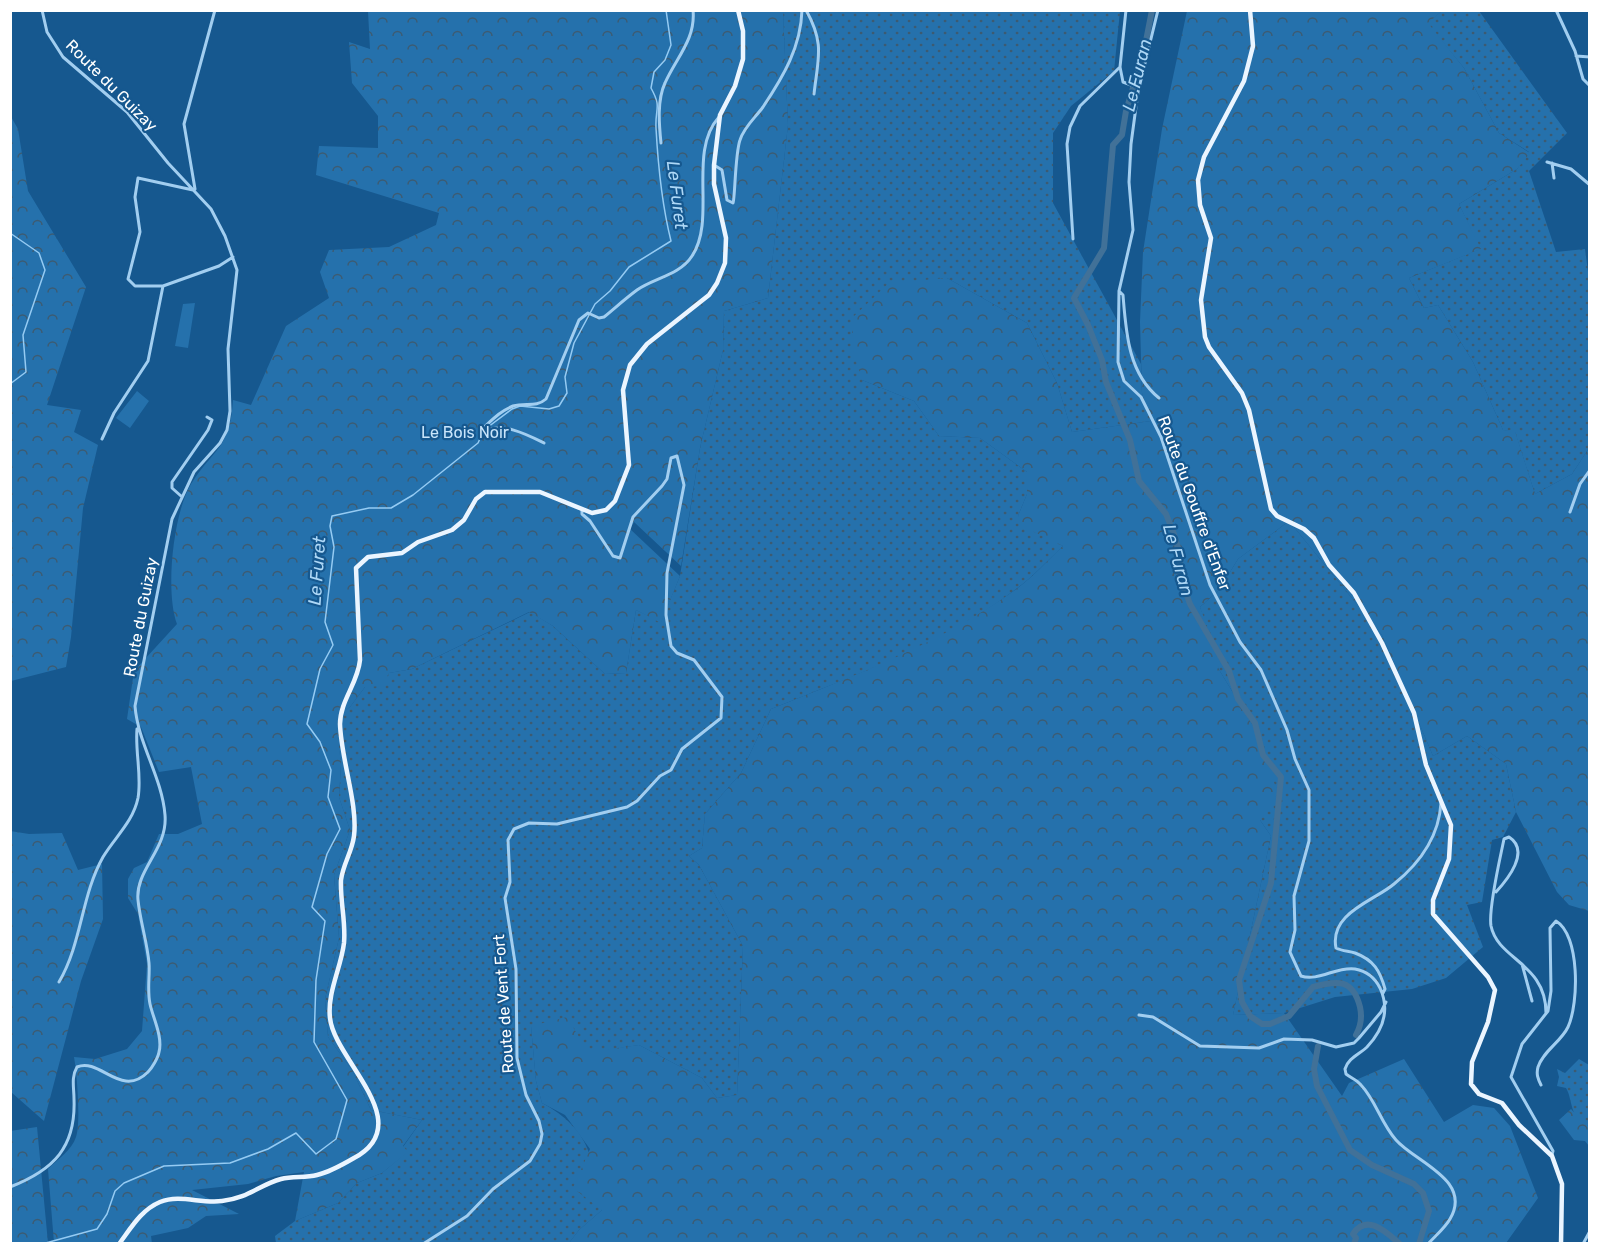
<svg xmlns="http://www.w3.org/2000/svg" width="1600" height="1254" font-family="Rubik,sans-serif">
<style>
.grass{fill:url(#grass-dots)}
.forest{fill:url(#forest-crowns)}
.park{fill:#2571ac}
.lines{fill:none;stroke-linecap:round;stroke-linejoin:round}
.stream{stroke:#95cbf3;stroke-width:1.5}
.river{stroke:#417198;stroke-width:6}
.minor{stroke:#a2cef0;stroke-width:3}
.major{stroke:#ebf5ff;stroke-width:4.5}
.labels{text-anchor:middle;stroke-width:4.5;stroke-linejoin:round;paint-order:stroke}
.street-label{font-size:16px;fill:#fff;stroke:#16588f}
.park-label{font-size:16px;fill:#c9e5fb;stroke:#16588f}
.water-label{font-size:18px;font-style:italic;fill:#aed8f7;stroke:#16588f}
</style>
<defs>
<pattern id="grass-dots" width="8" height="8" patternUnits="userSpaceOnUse" patternTransform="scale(1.5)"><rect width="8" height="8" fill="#2571ac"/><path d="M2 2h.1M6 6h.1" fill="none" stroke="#3c5b72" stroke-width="1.8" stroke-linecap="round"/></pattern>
<pattern id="forest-crowns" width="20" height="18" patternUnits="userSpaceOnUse" patternTransform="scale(1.5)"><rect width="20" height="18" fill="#2571ac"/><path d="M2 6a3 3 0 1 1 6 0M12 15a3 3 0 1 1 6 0" fill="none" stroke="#3c5b72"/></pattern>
</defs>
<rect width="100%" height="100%" fill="#16588f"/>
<!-- grass -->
<path class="grass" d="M783,11H1120L1114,71L1071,106L1053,133V203L1141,364L1142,393L1151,421L1072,432L1057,383L1027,323L947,278L862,380L914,401L939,436L980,438L1027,472V494L1018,516L1063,546C1048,560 1033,577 1016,589C943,645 855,675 771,709L741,773L705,814L702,848L689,856L699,865L743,946L737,1095L717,1098L702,1078L639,1045L588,1053L531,1026L536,1081L542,1103C592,1130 592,1159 602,1210L579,1230L569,1243L273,1244L276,1243L275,1236L295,1221L338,1203L357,1183L382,1173L407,1152L403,1147L422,1120L371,1110L352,1070L328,1037L325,999L339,938L334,875L350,830L339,797L341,765L335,718L350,707L365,687L389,673L412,669L530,612L553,626L605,674L626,673L636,610L661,622L680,576L700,448L723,350L724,311L768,298L788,125Z
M1442,11H1479L1567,133L1529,171L1556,252L1585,249L1590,287L1589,448L1572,474L1535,494L1515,432L1503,430L1473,362L1438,305L1424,308L1409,278L1480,249L1459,204L1517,169L1529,152L1499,133L1464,68L1427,23Z
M1289,521L1382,635L1433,756L1467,736L1506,764L1516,812L1503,837L1492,840L1482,902L1467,905L1483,947L1446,978L1412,989L1335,997L1284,1013L1233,1015L1271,836L1260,820L1252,724L1218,668L1200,607L1219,590L1238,559Z
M1579,1059L1589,1065V1126C1569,1120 1573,1099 1566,1088L1557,1086L1559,1077L1557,1069L1565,1073Z"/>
<!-- forest -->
<path class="forest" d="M368,11H783L788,125L768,298L724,311L723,350L700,448L681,566L634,522L630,529L680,576L661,623L636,610L626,673L605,674L553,626L529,612L412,669L389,673L382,686L365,687L350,707L336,718L341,765L339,797L350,830L334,875L339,938L325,999L328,1037L352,1070L371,1110L422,1120L403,1146L408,1152L382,1173L357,1183L338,1203L295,1221L304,1172L276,1176L248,1184L192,1190L239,1214L206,1216L188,1228L151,1236L152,1244L54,1243L48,1169C57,1160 72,1150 76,1137C81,1123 77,1073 74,1057L95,1059L127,1049L142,1031L147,964L138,914L128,898V879L134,868L147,862L159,834H178L202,824L191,767L159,772L141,727L127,719L134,671L177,624C165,592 173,514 191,484C214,448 230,449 233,400L251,405L286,326L329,298L320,272L329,250L389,247L436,225L439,213L316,175L319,146L378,148V116L352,83L349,42L370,49Z
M1187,11H1442L1428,23L1464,68L1499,133L1530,153L1517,169L1459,204L1481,249L1409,278L1424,308L1438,305L1473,362L1503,430L1515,431L1535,494L1572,474L1589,448V911L1569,905L1557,892L1516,812L1506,764L1467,736L1433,756L1382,635L1289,521L1238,559L1219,590L1200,607L1220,661L1218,668L1252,724L1278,793L1260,820L1271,836L1233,1015L1284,1013L1342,1096L1349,1083L1404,1059L1444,1122L1473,1105L1494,1108L1510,1126L1538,1198L1506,1243H569L579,1230L602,1210L573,1188L590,1149L565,1115L542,1103L536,1081L531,1026L567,1017L588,1052L639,1045L702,1078L717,1098L737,1095L743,946L699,865L689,856L702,848L705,814L741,773L771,709C856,675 941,643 1015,590C1032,578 1047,561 1063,546L1022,526L1018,516L1027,494V472L980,438L939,436L914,401L862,380L852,348V318L889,283L947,278L1027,323L1057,383L1072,432L1151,421L1142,393L1140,322L1143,252L1162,129Z
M10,115L18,129L28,191L86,287L47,405L81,410L74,432L98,445L83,508L71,637L66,667L11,681Z
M10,831L29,834L62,833L78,870L102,864L103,919L81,981L44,1121L11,1092Z
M1571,1109L1585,1124L1589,1126V1146L1585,1141L1574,1140L1559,1120Z
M37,1127L48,1243H11L10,1131Z"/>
<!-- park -->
<path class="park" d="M195,303L188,348L175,346L183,304Z
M137,391L149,401L130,428L116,418Z"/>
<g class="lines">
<!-- stream -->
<path class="stream" d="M10,233L39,253L45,270L23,335L26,372L10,384
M42,1244L97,1229L107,1214L115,1191L124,1183L164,1166L230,1163L268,1149L296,1133L316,1154L336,1139L347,1100L314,1042L316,980L325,921L312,907L327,854L340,829L328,797L331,770L320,742L307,724L320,669L333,645L325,622L334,547L330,526L332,516L369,508H391L413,495L478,443L484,430L512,409L520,406L549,409L559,406L567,393L565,377L574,343L595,304L610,291L629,267L671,241C662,205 658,165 656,128C655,107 662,108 651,88L654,72L665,60L671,45L666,10"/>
<!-- river -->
<path class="river" d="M1152,10L1144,51L1126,111L1122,135L1113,145L1104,248L1074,298L1088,325L1102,360L1106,382L1130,440L1139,481L1166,514L1174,534L1181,558L1178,571L1190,604L1229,671L1238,699L1255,723L1263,755L1281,777L1271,883L1239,980L1242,1002L1250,1016L1262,1024H1270L1289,1016L1313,987C1338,980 1353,979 1360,1007C1362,1016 1361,1026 1356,1035
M1318,1046L1314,1069L1317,1086L1350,1150L1372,1165L1414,1184L1423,1193L1429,1211L1419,1244
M1354,1244L1356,1238L1353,1234C1367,1213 1386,1232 1400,1244"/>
<!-- minor -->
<path class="minor" d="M806,10C825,44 818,58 814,94
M1158,10L1138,92L1131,144L1129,182L1133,230L1119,291L1118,362L1124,381L1141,397L1161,437L1210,585L1240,642L1261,670L1287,730L1295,759L1309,790V841L1294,896L1295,930L1290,952L1301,976C1318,982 1337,966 1355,969C1366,971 1375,978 1380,988C1390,1010 1384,1029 1367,1047C1360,1054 1348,1058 1345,1069L1346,1074C1351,1078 1357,1080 1361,1085C1376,1101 1381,1123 1396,1140C1415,1162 1473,1180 1450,1219C1445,1228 1435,1236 1428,1244
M1556,10L1575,51L1583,79L1590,86
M1576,56L1590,57
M1120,67L1123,82L1139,88
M661,143C659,124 657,100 665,83C676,58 696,39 693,10
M1547,162L1571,169L1590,185
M1552,163L1554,178
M714,165L722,170L727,200L733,203C735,200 735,154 740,140C744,127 755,118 763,107C783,77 801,47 802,10
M195,189L184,124L215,10
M193,190L138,178L135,197L140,232L128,279L135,286H163L219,266L233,257
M1073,239L1067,144L1070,127L1080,106L1120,67L1126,10
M1119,291L1123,295C1126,332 1128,373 1159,398
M102,439L114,413L148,361L163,286
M544,443C528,435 501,421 484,432L481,430C491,421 500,411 513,406C525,402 536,408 546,399L579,320L588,313L599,318L604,317C615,308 626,298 637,290C654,278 680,275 692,256C717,219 687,152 719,117
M181,496L172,488V482L208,430L212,420L207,417
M1570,512L1580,484L1590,470
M1496,892C1507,880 1531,851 1509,837L1504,839C1500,859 1488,909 1491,926C1498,960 1546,963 1546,1013
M1522,964L1532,1001
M59,982C82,943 81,896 103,857C115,837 133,822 138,798C142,776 135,752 137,729
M1383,993L1385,989C1380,971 1374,960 1355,953C1348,951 1342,951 1336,948C1329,913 1374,901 1394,884C1420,863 1439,836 1441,803
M1139,1015L1153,1017L1200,1046L1259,1048L1284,1039L1312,1040L1336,1047L1354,1043L1359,1038L1381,1012L1386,1002
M1541,1085C1538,1079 1536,1074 1538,1067C1543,1051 1561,1042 1568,1027C1579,1003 1580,935 1556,921L1550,928L1551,991L1548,1011L1522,1044L1511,1077L1553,1151L1552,1155
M10,1187C54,1170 76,1147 74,1099C74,1088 71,1077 77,1067C100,1057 121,1099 148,1072C152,1068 158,1058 159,1052C163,1037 153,1018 150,1004C147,990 150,976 149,963C147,941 140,921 138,900C135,870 168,849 165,815C162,777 138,744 135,706L172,519L194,472L220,443L227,430L230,411L228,349L237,270L225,236L211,209L168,163L127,112L63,57L47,32L42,10
M423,1244L467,1216L493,1189L530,1161L540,1144L542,1134L539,1121L526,1095L517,1058L516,969L505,898L510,882L508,840L514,829L529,823L557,824L627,807L637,801L660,776L671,770L682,749L721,718L722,697L694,660L677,653L671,646L666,615L667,573L684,485L677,456L671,458L667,479L662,486L633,517L620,558L613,556L590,521L582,514V510
M1583,1244L1590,1231"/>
<!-- major -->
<path class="major" d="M1250,10L1253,46L1244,81L1204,157L1198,180L1200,205L1211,238L1201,300L1205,337L1209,347L1242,393L1249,410L1271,509L1277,516L1304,529L1314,538L1329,565L1354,593L1382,643L1414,713L1426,765L1451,825L1449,859L1433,900V914L1488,977L1495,990L1488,1022L1472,1062L1471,1084L1479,1094L1502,1103L1519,1125L1552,1156L1562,1184L1561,1244
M119,1244C131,1228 141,1210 160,1202C180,1194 201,1204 222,1201C249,1198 259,1185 281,1179C293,1176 305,1178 317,1175C330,1172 342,1165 354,1158C419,1123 334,1060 330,1018C327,993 341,968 344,943C346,922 340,901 341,880C343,864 352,852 354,836C358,804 341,759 340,724C340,701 358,683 360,660L356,568L368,557L402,553L418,542L452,530L464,520L476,499L485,492H540L592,513L606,510L615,501L629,465L623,390L630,365L647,344L709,295L717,283L725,263L726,238L714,184V165L720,115L735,86L743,59V31L738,10"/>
</g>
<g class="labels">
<!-- street labels -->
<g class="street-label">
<text transform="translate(112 85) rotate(45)" y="6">Route du Guizay</text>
<text transform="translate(1195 503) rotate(70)" y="6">Route du Gouffre d'Enfer</text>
<text transform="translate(140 617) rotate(-79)" y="6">Route du Guizay</text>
<text transform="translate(503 1004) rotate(-94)" y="6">Route de Vent Fort</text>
</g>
<!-- park labels -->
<g class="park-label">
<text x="465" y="438">Le Bois Noir</text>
</g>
<!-- water labels -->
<g class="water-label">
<text transform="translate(1137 75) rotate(-76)" y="6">Le Furan</text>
<text transform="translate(677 195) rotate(83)" y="6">Le Furet</text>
<text transform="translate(1178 560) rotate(75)" y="6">Le Furan</text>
<text transform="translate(317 571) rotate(-86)" y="6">Le Furet</text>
</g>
</g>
<!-- border -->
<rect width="1600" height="1254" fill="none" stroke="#ffffff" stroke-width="24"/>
</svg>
